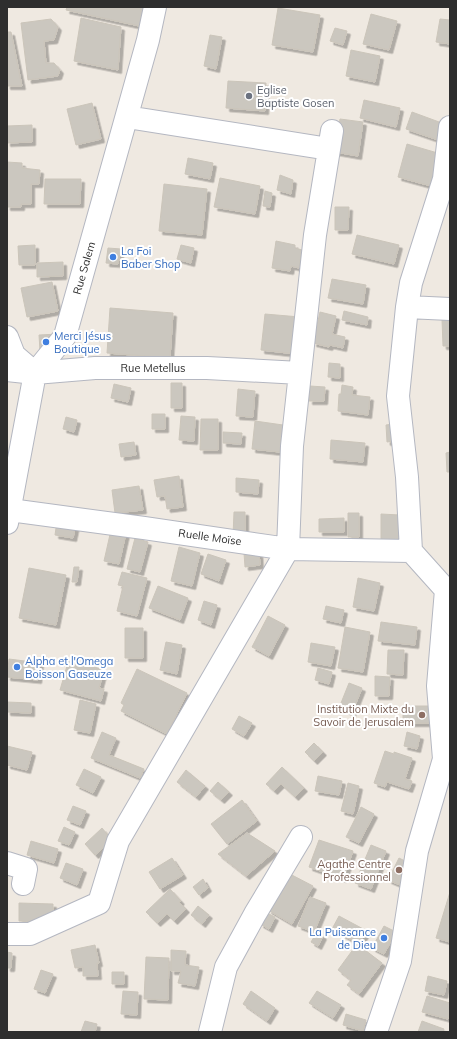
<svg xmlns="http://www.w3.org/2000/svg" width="457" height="1039" font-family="Mulish,sans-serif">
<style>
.building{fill:#cbc7bf;stroke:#cbc5ba;filter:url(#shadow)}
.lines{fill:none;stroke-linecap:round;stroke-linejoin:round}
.minor-casing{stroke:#b4b7c1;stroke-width:24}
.minor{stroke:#fff;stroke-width:22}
.worship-dot{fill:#6b7280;stroke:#fff;stroke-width:1.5}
.shop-dot{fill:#3f7fe0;stroke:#fff;stroke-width:1.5}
.education-dot{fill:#8d6e63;stroke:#fff;stroke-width:1.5}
.labels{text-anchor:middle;stroke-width:4;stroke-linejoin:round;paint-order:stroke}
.worship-label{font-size:11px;fill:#5b616d;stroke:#fff;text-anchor:start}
.shop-label{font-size:11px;fill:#366cbe;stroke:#fff;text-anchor:start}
.street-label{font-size:11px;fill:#2e2e2e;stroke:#fff}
.education-label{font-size:11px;fill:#785e54;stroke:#fff;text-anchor:end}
</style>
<defs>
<filter id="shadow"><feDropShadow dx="3.5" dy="3.5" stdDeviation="0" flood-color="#0004"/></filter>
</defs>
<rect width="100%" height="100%" fill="#efe9e1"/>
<!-- building -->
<path class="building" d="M67,7H149L144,27L66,10Z
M278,8L320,15L313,52L272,45Z
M371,14L397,21L389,50L363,44Z
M81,18L121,27L118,70L74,61Z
M51,19L58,27L54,40L44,41L46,63H54L60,70L58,76L28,80L21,23Z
M440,19L450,20V44L436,42Z
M335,28L347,31L343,45L330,41Z
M7,32H11L22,86H7Z
M210,35L222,37L216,69L204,66Z
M351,50L380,56L375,82L346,76Z
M228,81L266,83L265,111L226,108Z
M364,100L400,108L396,127L360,118Z
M92,103L101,139L76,145L67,109Z
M412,112L450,126L444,142L406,129Z
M340,119L363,122L358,156L335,152Z
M32,125V142L7,143V126Z
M407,144L441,154L431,186L398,177Z
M188,158L213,163L210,179L185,174Z
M7,162L22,163V168L40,170L39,184H31V204H21V207H7Z
M280,175L293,180L291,194L277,190Z
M220,178L260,186L255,214L214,207Z
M45,179H81L80,204H44Z
M164,184L207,189L202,235L159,231Z
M265,191L272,193L270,207L263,206Z
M335,207H349L348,230H335Z
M357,235L399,245L394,264L352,254Z
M276,241L295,245V248L302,250L299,268L291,266L290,271L272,268Z
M35,245V265H19L18,246Z
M181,245L194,248L191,263L177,259Z
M108,248L121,249L118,264L106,263Z
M63,262V276L37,277V263Z
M332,279L366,285L363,304L328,298Z
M52,282L58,311L27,317L21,288Z
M110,308L173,313L170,358L107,353Z
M344,311L368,317L367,325L342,320Z
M320,312L336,316L332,334L345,337L343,348L330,345L329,347L313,343Z
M265,314L300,317L296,354L261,350Z
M442,320H450V346H443Z
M58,334L40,351L39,335Z
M329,363L340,364V378L328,377Z
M171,383H182V408H171Z
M114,384L131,388L128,402L111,398Z
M342,385L353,387L352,395L370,397L368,415L338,411L339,394H341Z
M310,386L325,387L324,401H309Z
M238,389L255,391L253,417L236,416Z
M152,414H165V429H152Z
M181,416L195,417L194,441L179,440Z
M66,417L77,420L74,432L63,429Z
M201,419H218V450H200Z
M255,421L283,425L280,452L252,449Z
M401,423L402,440L387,442L386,425Z
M223,432L242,433L241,444L223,443Z
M331,440L365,443L363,462L330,459Z
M134,442L136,455L121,457L119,444Z
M450,452V472H447L446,453Z
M179,476L183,507L167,509L165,496L157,497L154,480Z
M236,478L259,480L258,494L236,492Z
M139,486L143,510L115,513L112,490Z
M234,512H245V537L233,536Z
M348,513H359V537H348Z
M381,514L400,515V540L381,539Z
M344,518V532H319V519Z
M57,521L76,524L73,538L55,535Z
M111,530L126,533L119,564L104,561Z
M135,538L148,542L140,572L127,569Z
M179,547L200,553L192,586L171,581Z
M259,552L260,565L245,567L244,553Z
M208,554L226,560L219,581L201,574Z
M74,567H79L77,582H72Z
M29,568L66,575L56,625L19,618Z
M122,572L147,578L137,616L117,611L123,586L118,585Z
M358,578L380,583L374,611L353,607Z
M158,586L188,598L180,620L149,608Z
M204,601L217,605L211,625L198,620Z
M326,606L344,610L341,623L323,619Z
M268,616L285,625L269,656L252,647Z
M381,622L417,627L415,645L378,641Z
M345,627L370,632L363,672L338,668Z
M125,628H143V658H125Z
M166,642L182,645L177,674L160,670Z
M311,643L335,647L331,666L308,662Z
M388,650H404L403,675L387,674Z
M9,659L40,663L38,680L7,677Z
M69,659L104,670L99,688L104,689L101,701L60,690Z
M318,668L332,672L329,684L315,680Z
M137,669L187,693L167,734L121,711L124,705L121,703Z
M375,676L390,677L389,696H375Z
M349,683L362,688L352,713L339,708Z
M80,700L96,704L90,733L74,730Z
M7,702L31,703V713L7,712Z
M403,706H432V723H403Z
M239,716L252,723L244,736L232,729Z
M102,732L116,738L109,755L144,769L140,778L91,758Z
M407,732L420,736L417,749L404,746Z
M314,743L323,752L314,761L305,752Z
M7,746L32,752L27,770L7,765Z
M385,751L394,754V752L412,758L405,779L412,781L409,789L387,782L385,787L374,783Z
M282,767L304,788L295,797L281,784L274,791L266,784Z
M84,769L101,777L93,793L76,785Z
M186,770L205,786L196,797L177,782Z
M318,776L342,781L339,795L315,791Z
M218,782L229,792L221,800L210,791Z
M348,783L359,786L353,814L341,811Z
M242,800L257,821L227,844L211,824Z
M73,806L86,811L80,825L67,820Z
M361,807L374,814L359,843L346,837Z
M64,827L75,832L69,845L58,841Z
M102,828L112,840L95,855L85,844Z
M247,833L275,851L246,876L218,854Z
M319,840L353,851L343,879L309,867Z
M31,841L58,849L54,863L27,855Z
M371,845L386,851L371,889L355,883Z
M172,858L183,875L160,889L149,872Z
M399,858L411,864L400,885L388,880Z
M66,863L83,869L77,885L60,878Z
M288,873L313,886L292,924L268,910Z
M203,879L208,888L199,895L193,887Z
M170,889L181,901L179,902L186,909L174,921L167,914L157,923L146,912Z
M450,892V942L436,938Z
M310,897L326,903L314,932L298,926Z
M19,903L53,904V922L19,921Z
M198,906L209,915L202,924L191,915Z
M265,912L275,917L269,929L260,924Z
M339,916L367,931L359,944L332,929Z
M384,926L396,932L384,954L372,948Z
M317,932L323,936L318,946L311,942Z
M357,944L382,963L359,994L347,985L351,980L338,970Z
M95,945L99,963H97L98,976H83V967L75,968L71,950Z
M171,950L186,951L185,965L199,967L195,986L178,983L181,971H171Z
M7,952L12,953L11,968H7Z
M146,957L169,958L168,1000L144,999Z
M41,970L53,974L45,993L34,989Z
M112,972H124V984H112Z
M428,976L447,981L444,995L425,991Z
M123,991L138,992L137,1015L121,1014Z
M251,991L275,1008L267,1021L243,1004Z
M317,991L341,1005L333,1018L309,1003Z
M427,996L450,1003V1012L448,1019L422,1012Z
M346,1014L366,1020L363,1031L343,1025Z
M85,1021L97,1024L95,1032H81Z
M422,1021L444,1029L443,1032H418Z"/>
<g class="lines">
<defs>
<path id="minor" d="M127,117L329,149
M407,307L450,309
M7,337L14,355L35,373
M7,370L35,373L95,368H207L300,373
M10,510L144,528L288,549L411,551
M7,523L35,373L65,336L148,40L155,7
M7,863L26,869L23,884
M7,934H30L99,903L118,841L288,549L292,446L300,373L315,235L332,131
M210,1032L226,967L255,914L301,837
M376,1032L400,961L417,851L444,759L438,686L446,590L411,551L407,477L398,396L407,307L411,283L444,179L450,127"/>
</defs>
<!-- minor casing -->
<use href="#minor" class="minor-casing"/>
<!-- minor -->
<use href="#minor" class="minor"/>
</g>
<!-- markers -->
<circle class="worship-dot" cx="249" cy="96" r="4"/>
<g class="shop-dot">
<circle cx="113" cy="257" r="4"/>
<circle cx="46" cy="342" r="4"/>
<circle cx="17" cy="667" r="4"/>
<circle cx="384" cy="938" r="4"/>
</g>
<g class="education-dot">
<circle cx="422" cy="715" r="4"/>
<circle cx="399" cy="870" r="4"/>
</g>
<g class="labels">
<!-- worship labels -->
<g class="worship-label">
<text x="257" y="94">Eglise<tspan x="257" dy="13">Baptiste Gosen</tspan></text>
</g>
<!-- shop labels -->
<g class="shop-label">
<text x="121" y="255">La Foi<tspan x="121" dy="13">Baber Shop</tspan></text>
<text x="54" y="340">Merci Jésus<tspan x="54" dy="13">Boutique</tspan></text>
<text x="25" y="665">Alpha et l'Omega<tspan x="25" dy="13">Boisson Gaseuze</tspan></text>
<text x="376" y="936" text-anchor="end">La Puissance<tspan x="376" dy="13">de Dieu</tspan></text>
</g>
<!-- street labels -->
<g class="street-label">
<text transform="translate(84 268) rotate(-74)" y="4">Rue Salem</text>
<text x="153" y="372">Rue Metellus</text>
<text transform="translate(210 537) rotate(8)" y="4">Ruelle Moïse</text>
</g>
<!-- education labels -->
<g class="education-label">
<text x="414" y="713">Institution Mixte du<tspan x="414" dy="13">Savoir de Jerusalem</tspan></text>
<text x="391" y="868">Agathe Centre<tspan x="391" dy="13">Professionnel</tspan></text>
</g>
</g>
<!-- border -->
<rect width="457" height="1039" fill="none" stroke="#2e2e2e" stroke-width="16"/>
</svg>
